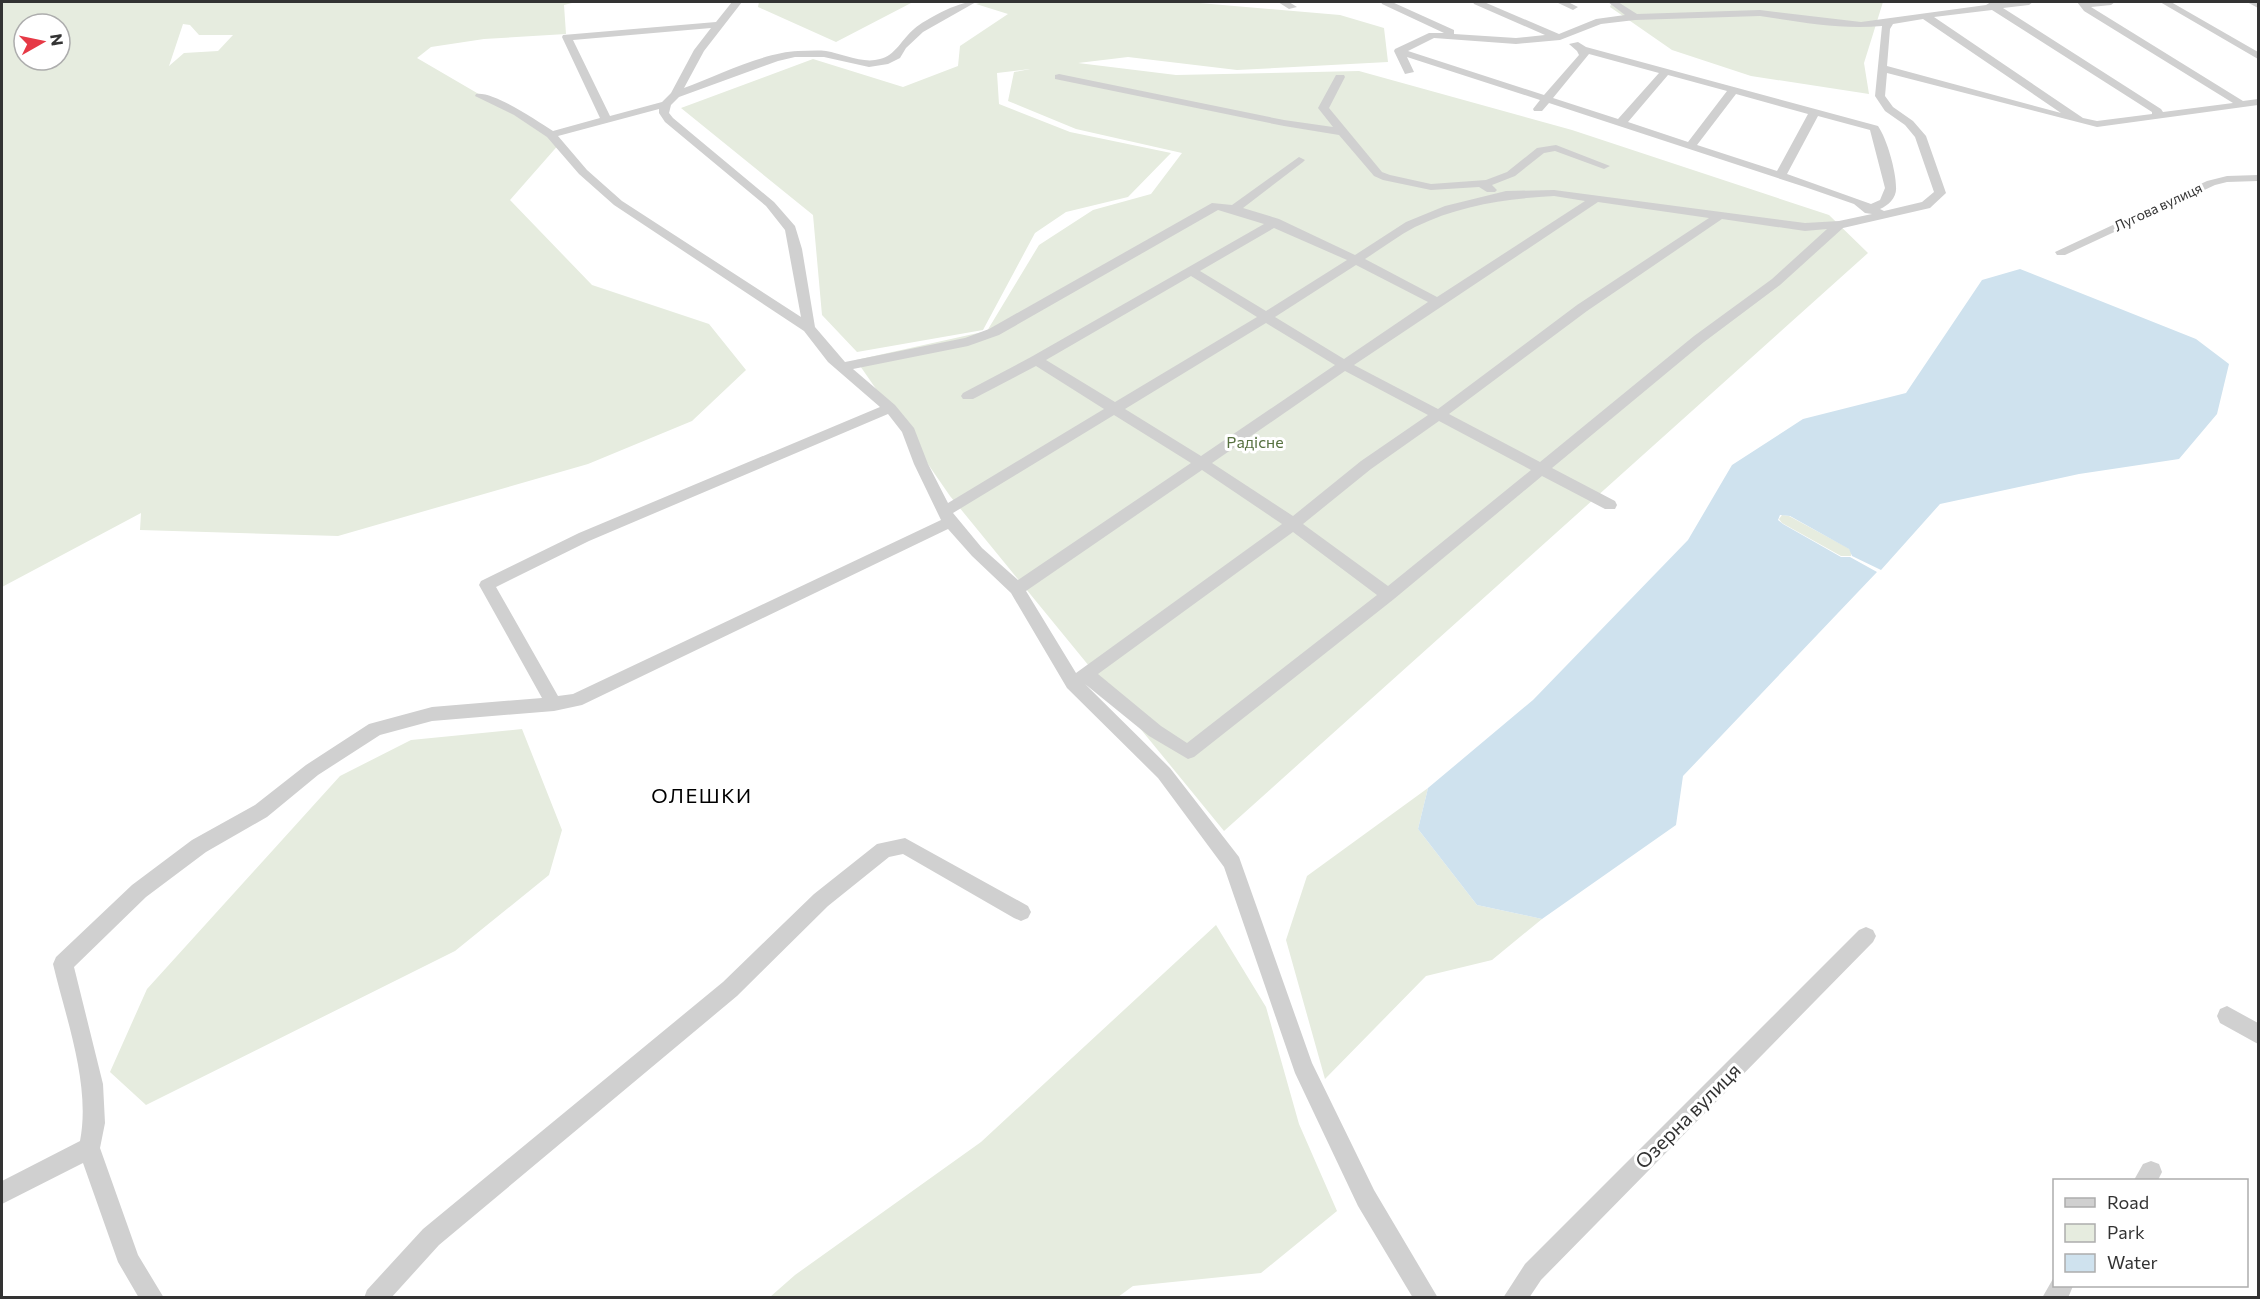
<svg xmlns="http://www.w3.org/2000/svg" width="2260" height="1299" font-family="Commissioner,sans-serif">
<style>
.green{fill:#e6ecdf;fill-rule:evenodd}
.water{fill:#cfe2ee}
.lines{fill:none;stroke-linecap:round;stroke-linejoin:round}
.minor{fill:#d0d0d0;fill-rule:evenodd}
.labels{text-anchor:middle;stroke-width:6;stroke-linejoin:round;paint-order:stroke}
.far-street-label{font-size:14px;fill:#333;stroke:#fff}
.park-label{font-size:16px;fill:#56703f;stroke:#fff}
.quarter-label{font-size:20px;letter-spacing:1.5px;fill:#000;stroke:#fff}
.near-street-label{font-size:20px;fill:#333;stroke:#fff}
</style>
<rect width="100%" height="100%" fill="#fff"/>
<!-- green -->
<path class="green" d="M2,2H576L564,5L566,34L484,39L431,47L417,58L561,142L510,200L592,285L709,324L746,370L692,421L588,464L338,536L140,530L141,513L2,587ZM24,24H60V60H24ZM183,24L190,25L199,35H233L218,51L184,53L169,66Z
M759,2H913L836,42L758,7Z
M983,2H1188L1340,15L1384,28L1388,62L1237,70L1128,57L1078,63L1176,75L1359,71L1572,130L1829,215L1868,253L1224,831L950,496L856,360L987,331L1039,245L1093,210L1151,194L1182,153L1076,129L1008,101L1014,72L1030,69L997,73L999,104L1070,132L1171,153L1128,197L1066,212L1035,233L983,330L857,352L822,315L813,215L681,108L813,59L903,87L958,66L960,46L1008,14L976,4Z
M1612,2H1883L1864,63L1869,94L1751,76L1672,50L1610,7Z
M1782,515L1789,516L1848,548L1851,551V556H1841L1782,523L1779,519Z
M522,729L562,830L549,875L455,951L146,1105L110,1072L147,989L340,776L411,740Z
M1428,788L1418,829L1477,905L1542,919L1492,960L1426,976L1325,1079L1286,940L1307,876Z
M1216,925L1266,1007L1299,1124L1337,1211L1261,1273L1133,1286L1118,1297H770L795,1275L981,1142Z"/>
<!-- water -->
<path class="water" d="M2020,269L2196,339L2229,364L2217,414L2179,459L2079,474L1940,504L1881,570L1852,556L1849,549L1790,516L1780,515L1778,520L1783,524L1841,557H1850L1877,572L1683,776L1676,825L1542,919L1477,905L1418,829L1428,788L1533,700L1688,540L1732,465L1803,419L1906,393L1982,280Z"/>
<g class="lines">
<!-- minor -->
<path class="minor" d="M732,2H742L704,51L684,88C716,76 765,52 798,51C807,51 817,50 826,51C843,54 863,64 880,59C895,56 902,39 914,29C926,19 961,0 976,2L923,32L906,48L900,58L888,64L869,67L824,57H795L778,61L679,97L671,105L669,113L673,118L774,202L795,226L802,249L815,327L845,362L965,338L989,329L1212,203L1232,205L1299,157L1305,160L1303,162L1243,208L1279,219L1355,255L1406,222L1445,206L1506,191L1554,190L1805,223L1839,221L1872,214L1865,213L1854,204L1805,187L1549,103L1542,111H1534L1533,109L1540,100L1407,57L1414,72L1405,74L1394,51L1395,49L1429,33H1444L1382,4L1381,2H1392L1454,30V34L1516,38L1545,35L1474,4L1473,2H1484L1559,34L1596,19L1625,15L1608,2H1618L1637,14L1760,10L1861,22L1986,5L1991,2H2033L2029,5L2003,8L2161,109L2163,112L2233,103L2084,11L2077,2H2115L2111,5L2091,7L2243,101L2258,99V105L2097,127L1887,73L1885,96L1893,107L1913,121L1926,136L1946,193L1930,208L1843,228L1780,285L1704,342L1552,468L1615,501L1617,505L1615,509H1605L1542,476L1394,599L1194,757L1188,759L1149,736L1085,684L1170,768L1239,857L1312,1063L1374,1190L1438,1298H1413L1358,1206L1295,1073L1224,867L1158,778L1067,688L1011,593L972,556L948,529L582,705L554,711L432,721L380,735L318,775L267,817L206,852L146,897L74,967L103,1084L105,1123L100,1148L138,1255L164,1298H139L118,1262L83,1163L2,1204V1181L80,1141C91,1085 66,1019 53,964L56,957L132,885L192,840L255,805L306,765L369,724L432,707L542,698L479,585L481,581L579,533L880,407L828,362L804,331L614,205L579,174L547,137L514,115L475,96L476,94C494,91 537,121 553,131L600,118L562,37L563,35L716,22ZM1992,10L2152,112V114L2097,121L2083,118L1934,17ZM1760,16C1800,22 1841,30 1882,26L1875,96L1885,111L1905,125L1915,137L1934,192L1922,202L1884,211L1880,209C1889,205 1897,197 1896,187C1896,171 1887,139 1878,126L1586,47L1578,42L1569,44L1577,51L1579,55L1544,95L1408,51L1434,38L1516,44L1560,40L1601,24L1635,20ZM1923,19L2061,113L1887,66L1890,29L1893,24ZM711,28L694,50L671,93L662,102L610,116L573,40ZM1589,54L1659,73L1618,119L1553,98ZM1668,75L1727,91L1688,142L1628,122ZM1736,94L1808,114L1777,171L1697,145ZM659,109V113L665,122L766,206L785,230L801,317L622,201L587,170L558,136ZM1818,116L1870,130L1885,188L1880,200L1871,204L1787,174ZM1554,196L1585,201L1437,297L1365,259C1381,249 1398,236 1415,227C1460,205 1505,199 1554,196ZM1598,202L1709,218L1577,305L1438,409L1354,365ZM1218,210L1264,224L1031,357L963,393L961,396L963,399H973L1036,366L1104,409L948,503L928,464L914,428L895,405L853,369L968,346L999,335ZM1722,219L1805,231L1827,229L1772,279L1694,336L1540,462L1449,414L1587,311ZM1274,228L1347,260L1266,311L1200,271ZM1356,265L1428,302L1344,359L1275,317ZM1191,276L1257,317L1115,402L1046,360ZM1266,323L1335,365L1201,456L1125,409ZM1345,371L1428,415L1361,461L1293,516L1212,463ZM888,414L902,432L914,464L941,520L573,694L558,696L496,587L589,541ZM1114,415L1191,463L1018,580L982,548L953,513ZM1439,421L1531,470L1388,586L1303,524L1371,469ZM1202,470L1282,524L1076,673L1026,591ZM1293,532L1377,595L1187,743L1161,726L1098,674Z
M1278,2H1289L1297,7L1289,9Z
M1556,2H1568L1578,7L1573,10Z
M2160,2H2171L2258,52V59Z
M2247,2H2258V8Z
M1059,74L1284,120L1333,127L1318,108L1336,75H1344L1345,77L1329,108L1382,172L1390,175L1431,184L1486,180L1507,172L1537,148L1556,145L1610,166L1604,169L1555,151L1544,153L1515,176L1492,185L1497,190L1495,192H1487L1479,187L1431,190L1383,180L1374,176L1339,135L1284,126L1055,79V75Z
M2258,175V181L2227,182L2215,185L2065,255H2057L2055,252L2207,181L2227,176Z
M905,838L1028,906L1031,912L1028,918L1021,921L1014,918L903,854L889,857L828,906L737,996L439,1245L391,1298H364L367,1290L423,1229L723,982L814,894L877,844Z
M1866,927L1873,930L1876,936L1873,942L1541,1280L1529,1298H1503L1525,1264L1859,930Z
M2227,1006L2258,1023V1044L2220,1023L2217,1016L2220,1009Z
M2151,1161L2159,1164L2162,1172L2158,1180H2134L2143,1164Z
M2054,1277V1286H2073L2068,1298H2042Z"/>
</g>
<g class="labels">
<!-- far-street labels -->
<g class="far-street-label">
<text transform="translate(2158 207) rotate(-25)" y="5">Лугова вулиця</text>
</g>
<!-- park labels -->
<g class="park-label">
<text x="1255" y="448">Радісне</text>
</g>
<!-- quarter labels -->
<g class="quarter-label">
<text x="702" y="803">ОЛЕШКИ</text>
</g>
<!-- near-street labels -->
<g class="near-street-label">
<text transform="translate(1688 1116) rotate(-45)" y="7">Озерна вулиця</text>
</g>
</g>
<!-- border -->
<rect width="2260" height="1299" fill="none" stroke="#333333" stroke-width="6"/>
<!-- legend -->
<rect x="2053" y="1179" width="195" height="108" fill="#ffffff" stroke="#adadad" stroke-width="1.5"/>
<rect x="2065" y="1198" width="30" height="9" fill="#d0d0d0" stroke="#adadad" stroke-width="1.5"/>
<text x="2107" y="1209" font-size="18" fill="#333333">Road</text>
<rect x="2065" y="1224" width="30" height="18" fill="#e6ecdf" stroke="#adadad" stroke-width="1.5"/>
<text x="2107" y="1239" font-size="18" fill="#333333">Park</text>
<rect x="2065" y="1254" width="30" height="18" fill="#cfe2ee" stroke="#adadad" stroke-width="1.5"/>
<text x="2107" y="1269" font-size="18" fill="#333333">Water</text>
<!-- north arrow -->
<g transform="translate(42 42) rotate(81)"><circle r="28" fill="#ffffff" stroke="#adadad" stroke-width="1.5"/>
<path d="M0-4.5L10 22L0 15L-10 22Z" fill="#e63946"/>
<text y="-9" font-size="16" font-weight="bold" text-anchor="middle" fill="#333333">N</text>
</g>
</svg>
